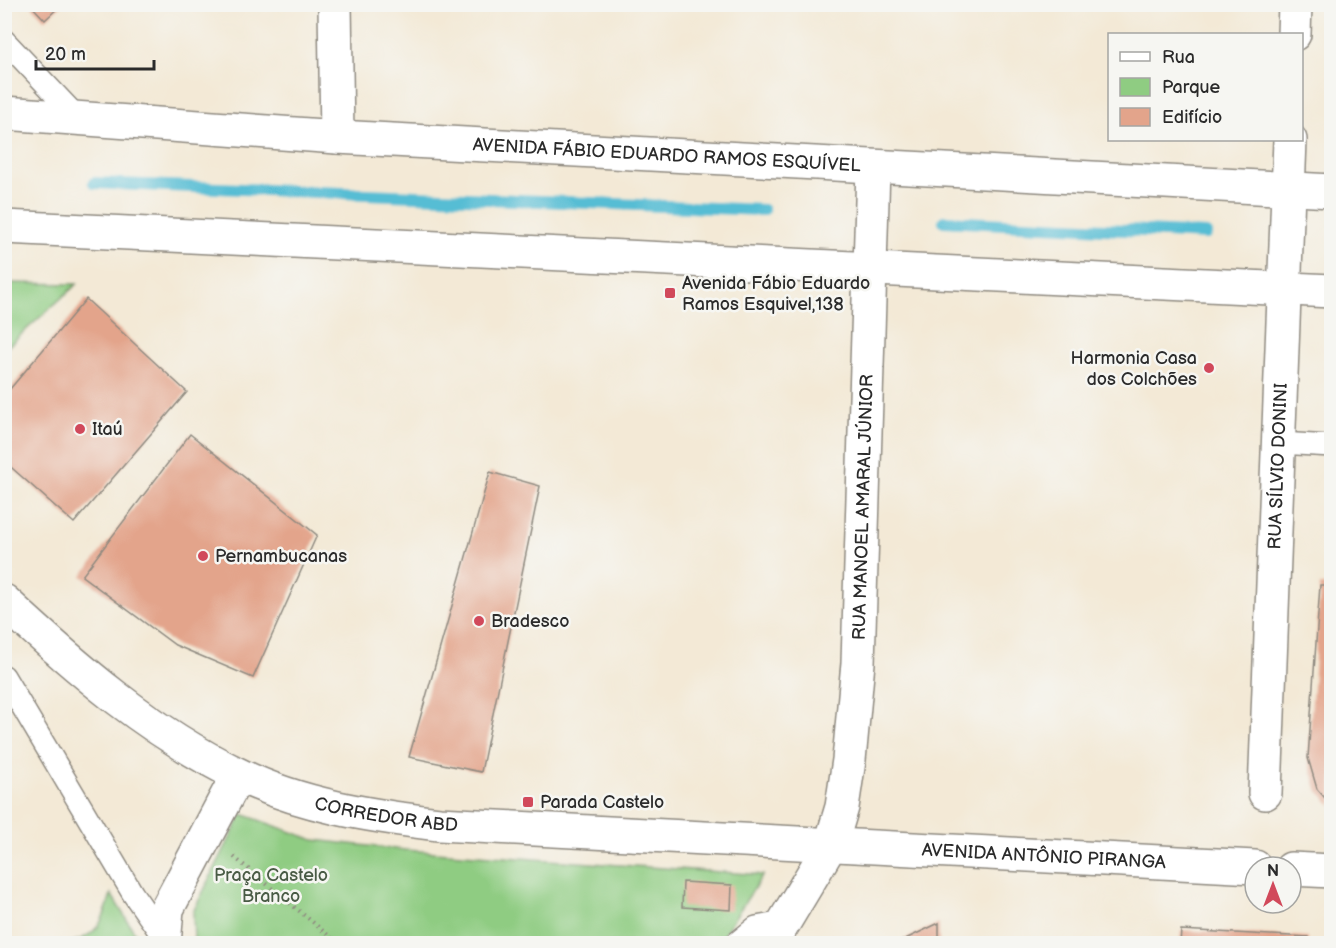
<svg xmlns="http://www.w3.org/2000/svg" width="1336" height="948" font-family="'Balsamiq Sans',sans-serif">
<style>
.green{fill:#8fcc82;stroke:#5d7c56;stroke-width:1.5}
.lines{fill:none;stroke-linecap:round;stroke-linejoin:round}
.stream{stroke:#56bdd4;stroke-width:12}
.building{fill:#e3a48b}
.lane-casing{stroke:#8f8a80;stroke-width:24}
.street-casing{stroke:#8f8a80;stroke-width:36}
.secondary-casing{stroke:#8f8a80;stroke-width:36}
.primary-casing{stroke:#8f8a80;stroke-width:36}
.path{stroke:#8f8a80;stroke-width:4;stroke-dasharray:1.5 4.5;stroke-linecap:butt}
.lane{stroke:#fff;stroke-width:21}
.street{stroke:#fff;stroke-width:33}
.secondary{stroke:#fff;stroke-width:33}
.primary{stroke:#fff;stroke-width:33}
.poi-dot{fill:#d1495b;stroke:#f6f6f2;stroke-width:2}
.labels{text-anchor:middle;stroke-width:5;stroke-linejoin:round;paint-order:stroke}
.street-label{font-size:18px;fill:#2b2b2b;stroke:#f6f6f2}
.poi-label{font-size:18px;fill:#2b2b2b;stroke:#f6f6f2;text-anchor:start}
.park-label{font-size:18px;fill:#495b45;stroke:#f6f6f2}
</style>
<rect width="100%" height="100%" fill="#f6f6f2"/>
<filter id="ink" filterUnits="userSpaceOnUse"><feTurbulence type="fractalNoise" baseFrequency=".0167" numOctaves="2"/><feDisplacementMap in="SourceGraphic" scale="12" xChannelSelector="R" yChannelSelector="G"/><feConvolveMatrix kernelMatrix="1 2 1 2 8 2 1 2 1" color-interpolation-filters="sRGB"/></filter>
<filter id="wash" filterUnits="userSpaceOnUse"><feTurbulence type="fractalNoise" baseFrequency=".008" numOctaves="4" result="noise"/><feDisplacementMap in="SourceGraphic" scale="24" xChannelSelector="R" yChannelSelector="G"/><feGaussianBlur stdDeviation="1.35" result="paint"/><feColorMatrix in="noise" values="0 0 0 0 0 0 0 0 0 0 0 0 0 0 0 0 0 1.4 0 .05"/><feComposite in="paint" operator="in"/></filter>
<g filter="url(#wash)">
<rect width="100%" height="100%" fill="#f3e9d6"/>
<!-- green -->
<path class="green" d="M5,283L77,284L5,349Z
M242,814L314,840L405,850L763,875L718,943H194L193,912Z
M111,894L141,943H70C99,935 103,921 111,894Z"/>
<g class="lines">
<!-- stream -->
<path class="stream" d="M94,183L763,210
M944,221L1206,234"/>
</g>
<g id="blocks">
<!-- building -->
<path class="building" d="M30,4H62L45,20Z
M86,299L187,392L74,523L4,461V396Z
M190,434L317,535L253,678L175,645L82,576Z
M490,472L540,486L481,772L409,757Z
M1320,585H1332V806L1317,789L1308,758Z
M683,882L732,885L731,910L682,907Z
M939,923V944H895Z
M1181,930L1308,937V944H1180Z"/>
</g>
</g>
<g filter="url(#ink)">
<use href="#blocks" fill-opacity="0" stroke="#8f8a80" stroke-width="1.5"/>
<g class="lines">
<defs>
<path id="lane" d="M4,40L79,119
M1279,443L1332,446
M4,676L133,894L165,940
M735,944L756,927L784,922"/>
<g id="street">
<path d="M1294,34L1295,4"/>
<path id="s1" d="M4,601C75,667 149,731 237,774C299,805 371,816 439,824L1255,867"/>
<path id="s2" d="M1265,793L1290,140"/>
<path d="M1291,869L1332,871"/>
<path d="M164,944L167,909L238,775"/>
</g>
<g id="secondary">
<path id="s3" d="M771,944L831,844L842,807L849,760L858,663L873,168"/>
</g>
<g id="primary">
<path d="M335,4L337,137"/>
<path id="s4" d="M4,113L337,137L1332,191"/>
<path d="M4,227L1332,291"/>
</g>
</defs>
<!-- lane casing -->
<use href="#lane" class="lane-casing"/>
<!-- street casing -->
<use href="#street" class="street-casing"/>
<!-- secondary casing -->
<use href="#secondary" class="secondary-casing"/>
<!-- primary casing -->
<use href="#primary" class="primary-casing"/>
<!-- path -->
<path class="path" d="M234,857L339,944"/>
<!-- lane -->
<use href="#lane" class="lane"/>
<!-- street -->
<use href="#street" class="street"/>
<!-- secondary -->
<use href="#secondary" class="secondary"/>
<!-- primary -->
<use href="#primary" class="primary"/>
</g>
</g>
<!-- markers -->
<g class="poi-dot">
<rect x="664" y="287" width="12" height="12" rx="3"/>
<circle cx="1209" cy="368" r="6"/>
<circle cx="80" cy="429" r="6"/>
<circle cx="203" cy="556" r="6"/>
<circle cx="479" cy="621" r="6"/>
<rect x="522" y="796" width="12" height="12" rx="3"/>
</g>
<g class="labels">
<!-- street labels -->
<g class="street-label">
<text dy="6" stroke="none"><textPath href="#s4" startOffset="664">AVENIDA FÁBIO EDUARDO RAMOS ESQUÍVEL</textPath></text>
<text dy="6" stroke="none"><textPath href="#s2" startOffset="327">RUA SÍLVIO DONINI</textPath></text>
<text dy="6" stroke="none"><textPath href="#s3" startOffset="456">RUA MANOEL AMARAL JÚNIOR</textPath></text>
<text dy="6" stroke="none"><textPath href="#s1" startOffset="447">CORREDOR ABD</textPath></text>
<text dy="6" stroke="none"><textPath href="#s1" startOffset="1106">AVENIDA ANTÔNIO PIRANGA</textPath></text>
</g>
<!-- poi labels -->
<g class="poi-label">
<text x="682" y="289">Avenida Fábio Eduardo<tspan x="682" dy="21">Ramos Esquivel,138</tspan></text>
<text x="1197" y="364" text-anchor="end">Harmonia Casa<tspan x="1197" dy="21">dos Colchões</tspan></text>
<text x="92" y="435">Itaú</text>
<text x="215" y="562">Pernambucanas</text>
<text x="491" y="627">Bradesco</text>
<text x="540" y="808">Parada Castelo</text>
</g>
<!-- park labels -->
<g class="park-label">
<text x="271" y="881">Praça Castelo<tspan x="271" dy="21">Branco</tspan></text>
</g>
</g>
<!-- margin -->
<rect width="1336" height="948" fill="none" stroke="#f6f6f2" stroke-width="24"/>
<!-- legend -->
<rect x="1108" y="33" width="195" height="108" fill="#f6f6f2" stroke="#a5a5a2" stroke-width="1.5"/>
<rect x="1120" y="52" width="30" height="9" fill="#ffffff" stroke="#a5a5a2" stroke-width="1.5"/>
<text x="1162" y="63" font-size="18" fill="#2b2b2b">Rua</text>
<rect x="1120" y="78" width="30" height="18" fill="#8fcc82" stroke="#a5a5a2" stroke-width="1.5"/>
<text x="1162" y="93" font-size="18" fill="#2b2b2b">Parque</text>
<rect x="1120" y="108" width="30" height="18" fill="#e3a48b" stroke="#a5a5a2" stroke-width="1.5"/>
<text x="1162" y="123" font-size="18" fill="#2b2b2b">Edifício</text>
<!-- north arrow -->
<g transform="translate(1273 885)"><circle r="28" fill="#f6f6f2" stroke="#a5a5a2" stroke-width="1.5"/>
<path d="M0-4.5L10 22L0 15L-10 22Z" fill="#d1495b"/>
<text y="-9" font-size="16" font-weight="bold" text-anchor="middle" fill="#2b2b2b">N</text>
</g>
<!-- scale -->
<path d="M36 60v9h118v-9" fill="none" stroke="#2b2b2b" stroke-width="3"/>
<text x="45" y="60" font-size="18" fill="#2b2b2b" stroke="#f6f6f2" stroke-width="4.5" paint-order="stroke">20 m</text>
</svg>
